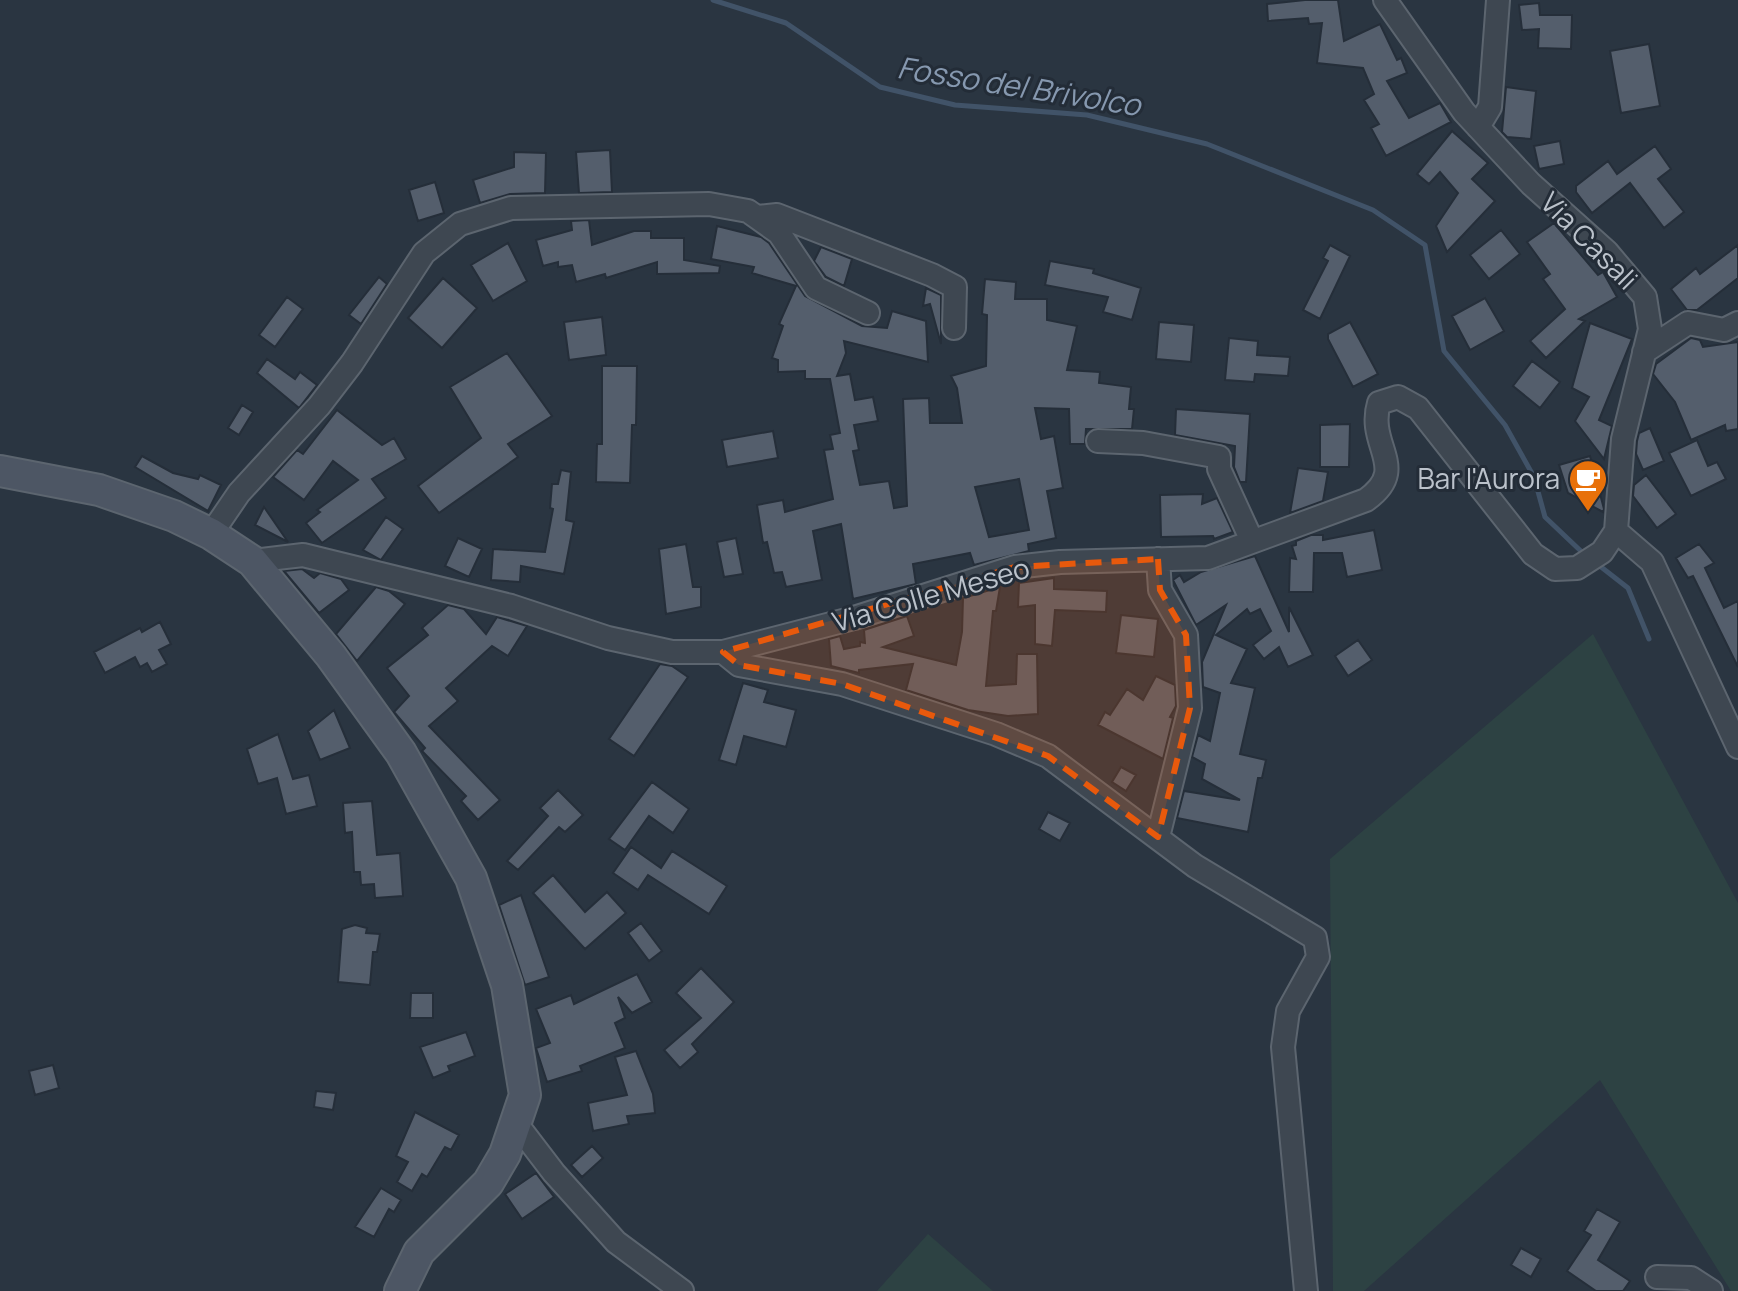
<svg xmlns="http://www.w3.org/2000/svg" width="1738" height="1291" font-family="Manrope,sans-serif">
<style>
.green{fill:#2d4243}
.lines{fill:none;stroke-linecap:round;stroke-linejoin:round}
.stream{stroke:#415368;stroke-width:5}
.building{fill:#545e6c;stroke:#252e39;stroke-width:2;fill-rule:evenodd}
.street-casing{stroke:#5c656f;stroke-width:26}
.secondary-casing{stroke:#5c656f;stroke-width:34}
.street{stroke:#3e4751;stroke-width:22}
.secondary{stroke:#4d5664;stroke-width:30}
.marked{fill:#e8590c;fill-opacity:0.2;stroke:#e8590c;stroke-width:6;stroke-dasharray:16 10;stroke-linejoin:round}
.labels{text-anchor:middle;stroke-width:6;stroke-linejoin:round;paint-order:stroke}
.street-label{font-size:28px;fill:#bbc2cb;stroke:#232c37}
.poi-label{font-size:28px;fill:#bbc2cb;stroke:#232c37;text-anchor:end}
.water-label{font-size:30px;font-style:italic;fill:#8698af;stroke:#232c37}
</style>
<rect width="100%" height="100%" fill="#2a3541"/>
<!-- green -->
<path class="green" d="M1593,634L1738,903V1291H1731L1600,1080L1364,1291H1333L1330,859Z
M928,1234L993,1291H877Z"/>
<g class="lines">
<!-- stream -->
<path class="stream" d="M713,0L786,23L880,87L955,105L1087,115L1207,144L1373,210L1425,245L1444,351L1505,425L1534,477L1545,517L1585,555
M1596,563L1628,588L1649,639"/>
</g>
<!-- building -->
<path class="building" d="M1305,0H1338L1344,41L1380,24L1397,60L1401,58L1407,73L1387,81L1409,118L1440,103L1451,122L1386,156L1371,128L1379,124L1364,100L1374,94L1363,68L1317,63L1322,23L1309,24L1308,18L1268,21L1267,4Z
M1539,3L1540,15H1572L1571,49L1538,48L1539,29L1522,30L1519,5Z
M1649,44L1660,106L1621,113L1610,51Z
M1506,87L1536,91L1531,139L1507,137L1502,132Z
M1452,131L1488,163L1472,179L1495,201L1447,252L1436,226L1458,193L1440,172L1429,184L1417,174Z
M1560,141L1564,164L1539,169L1534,146Z
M1655,146L1671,169L1658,179L1684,212L1664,228L1630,183L1592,213L1576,192V186L1608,161L1617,174Z
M610,150L612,192L579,193L576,152Z
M514,152L546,153L545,193L510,194L480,203L473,180L514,167Z
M435,182L444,213L418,221L409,190Z
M589,220L592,245L634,231H651V238H684V260L720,266L719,273L657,274V262L606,278L605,274L576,282L572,265L558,267V262L543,266L536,240L572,230L571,221Z
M1554,223L1598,275L1603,272L1617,297L1579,319L1585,321L1546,358L1530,341L1565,309L1543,279L1550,274L1527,242Z
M717,226L761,237L769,243L805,296L862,326L887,328L892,311L926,321L928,362L844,341L846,353L837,376L850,374L855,400L873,397L878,421L854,425L859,450L853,451L860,485L889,481L894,508L907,506L903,399L929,398L930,423H962L957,388L951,376L986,366L987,315L982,314L985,279L1016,282L1015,299H1047V320L1077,326L1067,370L1100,372L1099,383L1131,387L1129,409H1134L1132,429H1086L1085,444H1070L1069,409L1035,408L1041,439L1054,436L1063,488L1047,491L1056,538L1028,544L1029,551L974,565L970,553L913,564L916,584L853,599L841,524L813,531L822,580L786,587L782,572L774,573L767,542L763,543L757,505L783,500L785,512L833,499L824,450L833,449L830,435L840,433L830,379H805V371L778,372V360L772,358L783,326L779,324L796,286L752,273L754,267L711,259ZM1019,479L1029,530L989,537L975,487Z
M1501,230L1520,254L1489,279L1470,255Z
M508,243L527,281L493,301L471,265Z
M1330,245L1350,256L1320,319L1303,310L1328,261L1323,258Z
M1738,245V278L1697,310H1687L1671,289L1696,268L1700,274Z
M821,247L852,259L844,286L826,277L814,261Z
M1050,261L1094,269L1093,273L1141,288L1132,320L1103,312L1108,297L1045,285Z
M379,277L387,284L361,324L349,315Z
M443,278L477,308L442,348L408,318Z
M926,288L941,295V344L930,304L923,306Z
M287,297L303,309L275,347L259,335Z
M1485,298L1504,331L1470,350L1452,316Z
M602,317L606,355L569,360L564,322Z
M1159,322L1194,325L1191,362L1156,359Z
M1350,322L1378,374L1353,387L1328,339V334Z
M1590,323L1632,339L1599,420L1612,426L1604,459L1575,421L1589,397L1572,388Z
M1229,338L1258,341L1257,355L1290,357L1288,376L1255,374L1254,382L1225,380Z
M1691,338L1700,340L1703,347L1738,342V429L1726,431L1725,425L1691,440L1675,402L1653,374L1656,364Z
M507,353L552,416L508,444L518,457L439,513L418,486L481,438L450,387Z
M267,359L295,379L300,372L317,385L299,408L257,373Z
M1532,361L1560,382L1540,408L1513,386Z
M602,366H637L636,425H632L630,483L596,482L597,444H602Z
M242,405L253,412L239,435L228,428Z
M1176,409L1250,414L1246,482H1240L1234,467L1235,446L1175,435Z
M337,410L382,445L394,438L406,459L372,479L386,498L322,543L306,523L320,512L317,510L358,480L333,461L304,500L273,477L297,450L303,454Z
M1350,424L1349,467H1320V425Z
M1650,428L1664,461L1643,470L1636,454L1637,441L1639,433Z
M773,431L778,458L727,467L722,440Z
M1697,440L1708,466L1717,462L1726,479L1691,496L1669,453Z
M142,456L173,473L198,479L200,475L221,485L208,511L135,467Z
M1590,456L1604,509L1603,512L1568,493L1559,465Z
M1298,468L1328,472L1323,501L1290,513Z
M561,470L571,472L566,520L574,522L564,574L521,566L520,582L491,580L493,549L545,552L553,509L550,508L552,484H558Z
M1646,475L1676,514L1657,528L1633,496L1634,485Z
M1203,494L1202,504L1217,498L1233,532L1214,539L1213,536L1161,537L1160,495Z
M264,507L288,542L255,525Z
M386,517L403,529L381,560L363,550Z
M1374,530L1382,570L1347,577L1342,553H1314L1313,592H1289L1290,558L1296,559L1292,546L1296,545V541L1311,535H1323V540Z
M458,538L482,549L469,577L445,566Z
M736,538L743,574L724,577L717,542Z
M686,544L693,587H701V607L666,614L659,549Z
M1699,544L1714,563L1705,568L1724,608L1738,601V667L1693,576L1688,578L1676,558Z
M1255,556L1289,632V607L1313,655L1288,667L1279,647L1264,659L1253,645L1271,631L1260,609L1250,614L1247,609L1216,635L1247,649L1231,683L1255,688L1240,754L1266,760L1262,778H1258L1248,832L1177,818L1184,791L1240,800L1202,779L1205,764L1192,757L1198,735L1210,741L1220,693L1203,687L1202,662L1226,605L1196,625L1173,580L1180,575L1184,582L1201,572Z
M302,569L314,578L320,573L341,579L349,590L319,613L284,571Z
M1054,578V589L1107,591L1106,612L1055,610L1052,646L1035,644V605L1018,607L1019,583Z
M376,587L389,591L405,604L357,661L336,634Z
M1000,587L996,611H993L986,686L1016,684L1017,654H1037L1038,714L1008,716L968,710L906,690L913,664L859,670V673L831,666L829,639L840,636L844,649L860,646V642L865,643L864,630L907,616L914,636L883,647L956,665L962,632L963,598Z
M448,605L464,609L486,634L497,617L527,626L508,656L492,646L446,688L458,701L429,726L500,800L478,820L461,801L466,796L422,751L425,748L394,712L409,696L387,668L428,635L422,628Z
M1121,615L1158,619L1154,657L1116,653Z
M160,622L171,644L159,650L167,664L152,672L147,663L140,667L135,657L105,673L94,652L140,628L142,632Z
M1358,640L1372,660L1348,676L1335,656Z
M660,664L672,666L688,677L634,756L609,739Z
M1156,676L1175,685L1176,706L1170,717L1173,718L1163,759L1098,725L1105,712L1110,715L1127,689L1143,700Z
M743,683L768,690L764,702L796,710L786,747L744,736L736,765L719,760Z
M334,710L350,748L320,760L308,731Z
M278,734L293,779L309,775L317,806L286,814L277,778L258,784L247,749Z
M1121,767L1136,775L1126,791L1112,782Z
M652,782L689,809L673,833L649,816L625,850L609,839Z
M558,790L583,815L565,832L559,827L518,870L507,861L548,816L540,808Z
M372,801L377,855L400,853L403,896L375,898L374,884L361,885L360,872H354L352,832L345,833L343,803Z
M1048,812L1070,823L1060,841L1039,829Z
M631,847L661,868L672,851L727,886L709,914L648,875L638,890L613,873Z
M553,875L585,912L607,892L626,913L585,949L533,893Z
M521,895L549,977L525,985L499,905Z
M641,923L662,951L649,961L628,933Z
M355,925L367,928L366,933L380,934L377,952H373L370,985L338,982L342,929Z
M701,968L734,1002L692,1044L698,1052L680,1068L664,1050L701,1018L676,993Z
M637,974L652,1002L632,1013L618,997L625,1018L615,1023L625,1048L580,1066L582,1071L547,1082L536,1048L550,1043L536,1009L571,995L574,1004Z
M411,993H433V1018H410Z
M466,1032L475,1056L448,1066L450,1071L433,1078L420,1047Z
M636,1051L653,1094L655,1113L627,1116L629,1124L593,1131L588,1103L627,1095L615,1057Z
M53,1065L59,1088L35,1095L29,1071Z
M316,1091L336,1093L333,1110L314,1107Z
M415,1112L459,1135L451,1150L445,1147L427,1177L422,1174L412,1191L397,1182L408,1162L396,1156Z
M592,1146L603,1158L582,1177L571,1165Z
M536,1173L554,1197L522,1219L505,1194Z
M381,1188L401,1200L394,1212L389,1209L374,1237L355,1227Z
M1597,1209L1620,1222L1598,1260L1630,1281L1623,1291H1596L1567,1271L1591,1235L1584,1231Z
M1521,1248L1541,1259L1531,1277L1511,1265Z"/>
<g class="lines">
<defs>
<path id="street" d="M1478,127L1490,107L1498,0
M757,217L777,215L932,275L955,287L954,328
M1644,352L1688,323L1724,330L1738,323
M1098,441L1143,443L1219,457V469L1252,541
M1616,531L1652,562L1738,747
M211,534L239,493L319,406L352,363L424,253L460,224L511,208L709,204L748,211L779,233L816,288L868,313
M1158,559L1160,590L1186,635L1190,708L1158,837
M252,561L303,555L511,606L608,638L672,652H723L854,618L1015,567L1060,562L1208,558L1366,500C1411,468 1366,446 1379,403L1398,397L1418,408L1533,554L1555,569L1577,568L1602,552L1616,531L1623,439L1650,329L1645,297L1607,252L1531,184L1464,112L1385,0
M723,652L739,665L842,684L996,734L1048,756L1195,866L1315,938L1318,957L1288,1011L1283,1047L1306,1291
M515,1122L554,1173L616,1242L682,1291
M1657,1277L1691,1278L1711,1291"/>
<path id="secondary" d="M0,471L99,490L174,516L211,534L252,561L331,656L401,753L471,878L507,985L525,1095L505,1154L488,1183L419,1252L400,1291"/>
</defs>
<!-- street casing -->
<use href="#street" class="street-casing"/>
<!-- secondary casing -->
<use href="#secondary" class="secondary-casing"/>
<!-- street -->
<use href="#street" class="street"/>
<!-- secondary -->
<use href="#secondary" class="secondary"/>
</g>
<!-- marked area -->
<path class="marked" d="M1158,559L1160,590L1186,635L1190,708L1158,837L1048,756L842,684L739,665L723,652L1015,567Z"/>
<!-- icons -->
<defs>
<symbol id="cafe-pin" viewBox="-11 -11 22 30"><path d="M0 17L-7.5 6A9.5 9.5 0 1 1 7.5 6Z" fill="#e8710a" stroke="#232c37"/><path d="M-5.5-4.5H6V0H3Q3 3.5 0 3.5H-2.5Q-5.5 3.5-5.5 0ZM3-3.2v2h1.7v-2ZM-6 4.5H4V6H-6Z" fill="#fff"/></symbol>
</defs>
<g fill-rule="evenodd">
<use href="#cafe-pin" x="1566" y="457" width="44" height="60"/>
</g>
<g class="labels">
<!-- street labels -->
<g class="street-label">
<text transform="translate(1589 241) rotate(45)" y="10">Via Casali</text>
<text transform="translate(931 595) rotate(-16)" y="10">Via Colle Meseo</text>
</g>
<!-- poi labels -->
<g class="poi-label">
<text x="1560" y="489">Bar l'Aurora</text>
</g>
<!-- water labels -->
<g class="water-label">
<text transform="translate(1019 87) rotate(9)" y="10">Fosso del Brivolco</text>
</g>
</g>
</svg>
